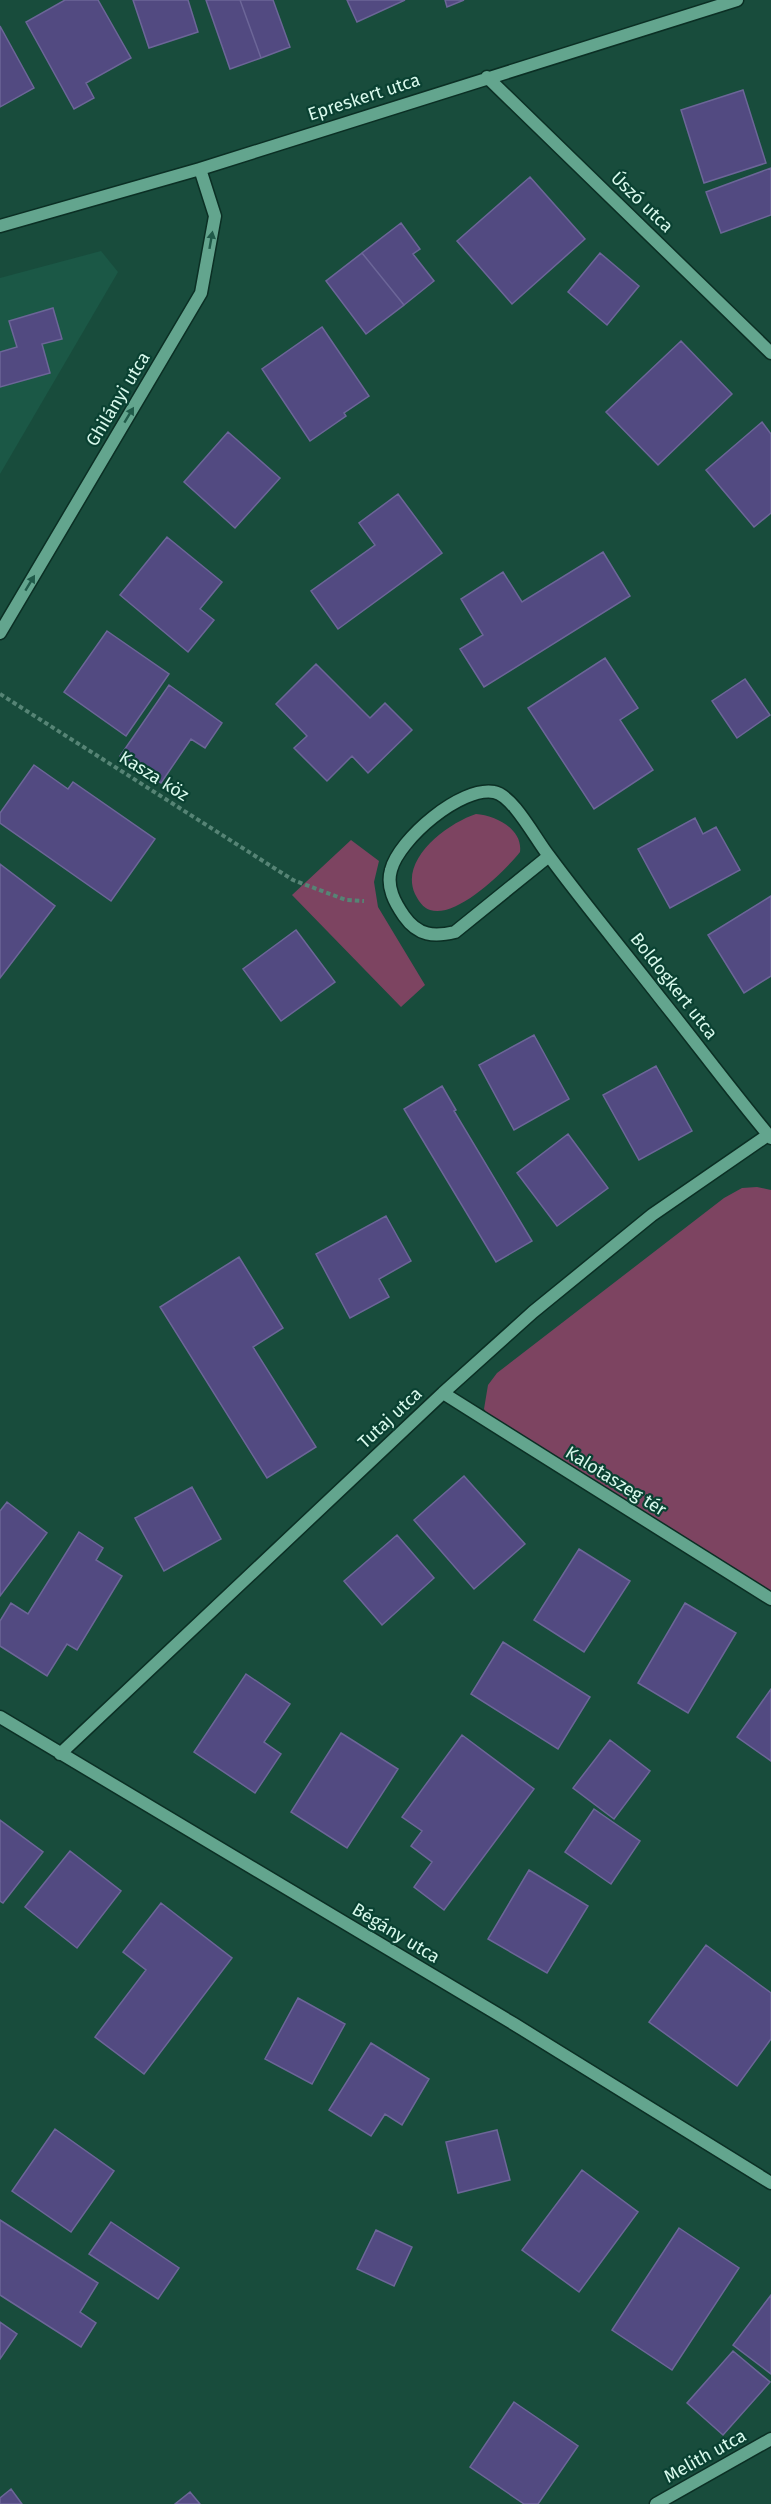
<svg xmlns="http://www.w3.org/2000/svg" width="771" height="2504" font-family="'Fira Sans',sans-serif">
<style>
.built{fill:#1b5846}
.green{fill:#7d4461}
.building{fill:#524a81;stroke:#6c6698;stroke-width:1.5}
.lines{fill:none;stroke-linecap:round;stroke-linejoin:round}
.street-casing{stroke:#0b2f24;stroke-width:15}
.path{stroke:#568475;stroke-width:4;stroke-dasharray:4.5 3;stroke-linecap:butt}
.street{stroke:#63a58e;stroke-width:12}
.oneway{fill:#205a49}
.labels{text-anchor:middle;stroke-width:4.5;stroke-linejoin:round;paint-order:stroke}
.street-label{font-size:18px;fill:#d8f9ec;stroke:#0a4132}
</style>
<rect width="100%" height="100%" fill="#184c3c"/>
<!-- built -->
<path class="built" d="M101,251L118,272L0,474V278Z"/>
<!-- green -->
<path class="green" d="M476,814C495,815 523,829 520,852C505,871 456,919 430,910C423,908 418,900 415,894C399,859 448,823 476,814Z
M351,840L379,861L374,882L378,907L425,985L401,1007L292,895Z
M757,1187L771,1190V1591L493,1422L484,1409L488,1385L497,1373L724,1198L742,1188Z"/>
<!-- building -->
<path class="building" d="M65,0H98L131,58L86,83L94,98L74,109L26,22Z
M133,0H188L198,32L149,48Z
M206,0H240L261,58L230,69Z
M240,0H273L290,47L261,58Z
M347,0H405L357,22Z
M445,0H464L447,7Z
M0,26L34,88L0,107Z
M743,90L766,163L704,183L681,110Z
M771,168V215L721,233L706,192Z
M530,177L585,239L512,304L457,241Z
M401,223L420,249L413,254L434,281L404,305L362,253Z
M362,253L404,305L366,334L326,281Z
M600,253L639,286L607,325L568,292Z
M53,308L62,339L42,344L50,373L0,387V352L17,347L9,321Z
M322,327L369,396L344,413L346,416L310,441L262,369Z
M681,341L732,394L658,465L606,412Z
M762,422L771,434V513L754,527L706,470Z
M228,432L280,478L235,528L184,482Z
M398,494L442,553L338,629L311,591L375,545L359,523Z
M167,537L222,582L200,609L214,620L188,652L120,595Z
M603,552L630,596L484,687L460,649L483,635L461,599L503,572L522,602Z
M107,631L169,674L126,736L64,692Z
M605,658L638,708L620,720L653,770L594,809L528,708Z
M316,664L370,718L385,703L412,730L368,773L352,756L327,781L294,748L307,736L276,704Z
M745,679L770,715L737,738L712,701Z
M169,685L222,723L205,748L191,739L161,783L120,756Z
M34,765L68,789L73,782L155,839L111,901L0,823V813Z
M695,818L703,834L716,827L740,870L670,908L638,849Z
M0,864L55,906L0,978Z
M771,896V976L744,993L708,935Z
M296,930L335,982L281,1021L243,969Z
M534,1035L569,1099L514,1130L479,1065Z
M656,1066L692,1131L639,1160L603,1095Z
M442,1086L456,1110L454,1111L532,1241L496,1262L404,1109Z
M568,1134L608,1188L557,1226L517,1173Z
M386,1216L411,1261L379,1279L389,1297L350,1318L316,1254Z
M239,1257L283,1328L253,1347L316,1447L267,1478L160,1307Z
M464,1476L525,1544L474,1589L414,1520Z
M192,1487L221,1539L164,1571L135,1518Z
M7,1502L47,1533L0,1596V1511Z
M79,1532L103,1548L96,1560L122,1576L77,1650L67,1644L47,1676L0,1646V1621L11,1603L28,1614Z
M397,1535L434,1578L382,1625L344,1581Z
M579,1549L630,1581L584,1652L534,1620Z
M685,1603L736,1633L688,1713L638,1683Z
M503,1642L590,1697L558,1749L471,1694Z
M246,1674L290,1704L264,1742L281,1754L255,1793L194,1752Z
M771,1689V1761L737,1737Z
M341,1733L398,1769L347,1848L291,1812Z
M462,1735L534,1789L444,1910L414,1887L432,1862L411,1846L422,1831L402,1817Z
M610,1740L650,1771L614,1819L573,1788Z
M594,1809L640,1841L611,1884L565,1852Z
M0,1820L43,1852L3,1903L0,1901Z
M70,1851L121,1891L77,1948L25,1907Z
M529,1870L588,1906L547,1973L488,1939Z
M161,1903L232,1958L144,2074L95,2037L146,1970L123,1952Z
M706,1945L771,1993V2039L737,2086L649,2022Z
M298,1998L345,2024L312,2084L265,2059Z
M371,2043L429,2079L402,2125L385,2114L371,2136L329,2110Z
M55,2129L114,2171L71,2232L12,2191Z
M497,2130L510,2180L458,2193L446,2142Z
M582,2170L638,2212L579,2292L522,2250Z
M0,2220L98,2283L80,2312L96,2323L81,2347L0,2295Z
M111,2222L179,2268L158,2299L89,2254Z
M679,2228L739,2268L672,2370L612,2330Z
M376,2230L412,2247L394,2286L357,2269Z
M771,2295V2374L733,2345Z
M0,2322L17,2334L0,2359Z
M733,2351L770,2382L723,2435L687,2403Z
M514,2402L578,2446L538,2504H524L470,2467Z
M11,2489L22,2504H0V2498Z
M190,2492L200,2504H175Z"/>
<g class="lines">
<defs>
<path id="street" d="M487,77L771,353
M0,226L200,169L737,0
M0,633L201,293L215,216L200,169
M549,856L455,932C434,937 418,936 404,916C395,903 386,887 391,870C399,839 461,786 494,792C513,795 536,840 549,856C586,906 626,954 664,1003C700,1048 734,1094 771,1138
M443,1393L771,1599
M0,1717L514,2024L771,2183
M60,1754L443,1393L533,1312L652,1215L768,1135
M656,2504L771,2439"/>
</defs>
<!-- street casing -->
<use href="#street" class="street-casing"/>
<!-- path -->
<path class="path" d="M0,694L293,880L346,900L364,901"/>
<!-- street -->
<use href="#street" class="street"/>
</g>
<!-- one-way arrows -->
<defs><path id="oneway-solid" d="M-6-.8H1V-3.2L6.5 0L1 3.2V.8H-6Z" transform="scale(1.5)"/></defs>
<g class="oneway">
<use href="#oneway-solid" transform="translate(211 240) rotate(-80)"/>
<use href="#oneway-solid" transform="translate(129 415) rotate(-59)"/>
<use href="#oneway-solid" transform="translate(30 583) rotate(-59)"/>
</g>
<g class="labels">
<!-- street labels -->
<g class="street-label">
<text transform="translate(364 97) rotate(-18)" y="6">Epreskert utca</text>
<text transform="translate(642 202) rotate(44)" y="6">Úszó utca</text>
<text transform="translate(118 399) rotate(-59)" y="6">Ghilányi utca</text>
<text transform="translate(154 776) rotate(32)" y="6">Kasza köz</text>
<text transform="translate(674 986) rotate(52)" y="6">Boldogkert utca</text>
<text transform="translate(390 1418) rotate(-43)" y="6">Tutaj utca</text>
<text transform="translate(616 1481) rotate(32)" y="6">Kalotaszeg tér</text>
<text transform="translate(396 1933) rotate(31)" y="6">Bégány utca</text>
<text transform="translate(705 2456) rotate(-29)" y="6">Melith utca</text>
</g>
</g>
</svg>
